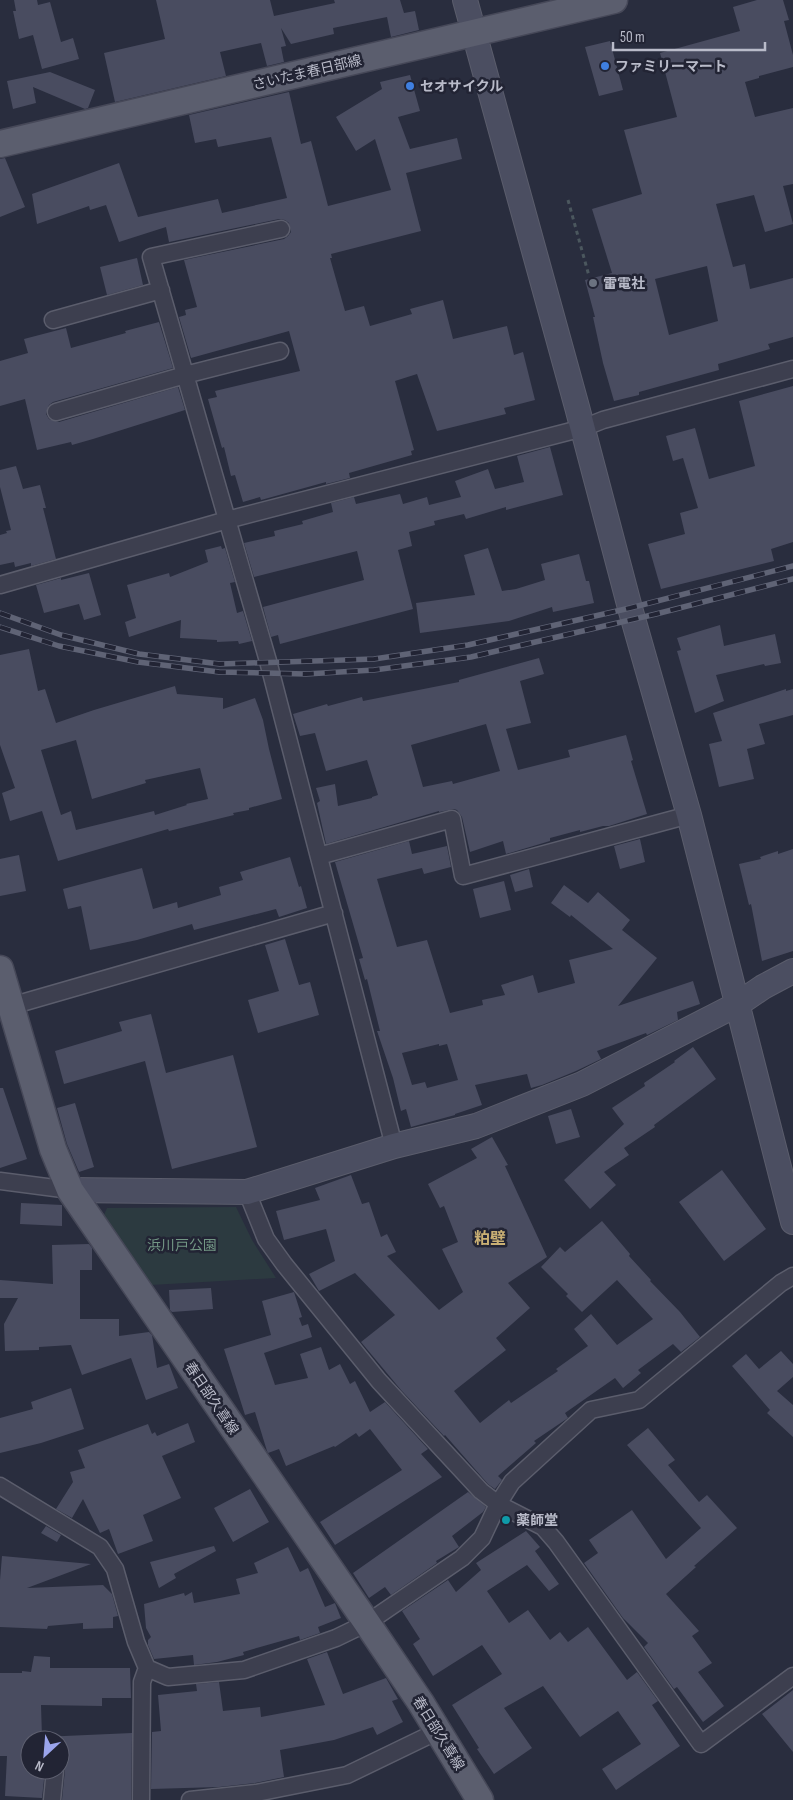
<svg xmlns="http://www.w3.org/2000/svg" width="793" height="1800" font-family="'Sofia Sans Condensed','Noto Sans JP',sans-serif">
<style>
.green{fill:#2c3a40}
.building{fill:#494c60;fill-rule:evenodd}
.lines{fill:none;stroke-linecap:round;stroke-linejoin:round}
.street-casing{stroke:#5b5d6c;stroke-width:19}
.secondary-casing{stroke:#5b5d6c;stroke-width:26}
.primary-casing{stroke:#464858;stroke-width:29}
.path{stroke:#4b575e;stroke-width:3;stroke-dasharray:4 4;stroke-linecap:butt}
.street{stroke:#3d3f4f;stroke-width:16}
.secondary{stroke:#4b4e61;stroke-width:24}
.primary{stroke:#5b5e6e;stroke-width:26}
.rail-casing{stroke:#5f6375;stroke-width:5.5}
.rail{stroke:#222434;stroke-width:4;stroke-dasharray:11;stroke-linecap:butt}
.shop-dot{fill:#3f7fe0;stroke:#222434;stroke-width:2}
.worship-dot{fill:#6b7280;stroke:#222434;stroke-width:2}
.culture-dot{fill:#0f9aa8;stroke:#222434;stroke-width:2}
.labels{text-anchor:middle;stroke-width:5;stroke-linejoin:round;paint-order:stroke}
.poi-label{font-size:14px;font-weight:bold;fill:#b9bbc9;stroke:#222434;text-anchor:start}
.street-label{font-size:14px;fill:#b9bbc9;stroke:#222434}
.park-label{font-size:14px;fill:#739785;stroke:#222434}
.quarter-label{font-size:16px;font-weight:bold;fill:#cab074;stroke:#222434}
</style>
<rect width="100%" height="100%" fill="#292d3e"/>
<!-- green -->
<path class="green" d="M236,1207L252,1240L276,1278L151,1285L104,1215L107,1208Z"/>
<!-- building -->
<path class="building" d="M14,0H37L38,5L50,2L61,42L73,38L79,59L42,69L33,35L19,39L13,11H16Z
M156,0H270L274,16L335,3L334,0H400L404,13L415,11L419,30L391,37L387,17L333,28L334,34L291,44L281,28L286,46L281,47L284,62L267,66L261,43L220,52L226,76L115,102L104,53L165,39Z
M757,0H783L789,20L784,21L793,55V67L759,76V78L745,82L755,117L793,108V184L783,186L793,224L765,232L754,195L716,204L733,267L745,264L750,289L793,278V337L768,344L770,349L718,364L719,370L639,392V395L614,401L603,363L593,317H595L585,280L612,273L592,209L642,194L624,130L677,117L660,53L740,31L733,7ZM707,266L718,321L669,335L655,279Z
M610,41L623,90L599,96L585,47Z
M50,72L95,90L88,108L85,109L33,87L36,103L13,109L7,81Z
M410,75L420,111L398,117L410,149L457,138L462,159L406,173L421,231L331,254L332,258H330L345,311L364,306L370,326L412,314L410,309L443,300L453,339L507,326L514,355L523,352L535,400L504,408L506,414L437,431L417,374L395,381L414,450L411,451L412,455L349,473L350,478L326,484V482L261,500L260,497L243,502L235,475L231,476L224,447L222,448L208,399L217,397L215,391L300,371L289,331L191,358L179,317L186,315L185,310L197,307L184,260L284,239L288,236L291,232L289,223L285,220L279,219L169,242L166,227L119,242L106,205L90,210L89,206L37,224L32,194L119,163L138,217L218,199L222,213L287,198L271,137L218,147L216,139L195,143L189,115L289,92L301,144L311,141L328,206L391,190L375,139L356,151L336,117L382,89L380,82Z
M5,158L25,207L0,217V159Z
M137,258L143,285L107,295L100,267Z
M159,322L173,368L53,402L49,405L46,414L49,419L59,422L178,387L185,410L93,439L72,445L71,442L37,450L25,399L0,406V361L28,353L24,339L66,328L71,348L126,333L125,331Z
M793,386V542L771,549L774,561L661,589L648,544L685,534L680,513L698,508L683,458L673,461L666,436L695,428L709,479L755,466L739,401Z
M550,447L563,495L506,510V507L466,519L464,514L434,521L435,525L409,532L412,546L398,550L413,609L280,644L278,635L271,637L263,607L364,580L357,551L254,577L244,543L275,536L274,531L303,524L302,521L333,512L331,503L354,497L356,504L400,494L403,504L427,497L429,505L461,497L455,481L488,469L495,489L524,482L517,456Z
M16,466L23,489L40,485L46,508H43L56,559L31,566V563L15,567L14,562L0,565V535L7,533L6,531L11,530L0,487V470Z
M221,546L222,549L225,548L235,582L230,583L237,613L243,611L252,641L239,644L238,641L217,642V640L180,638L181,620L129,637L125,622L136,618L127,585L169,573L170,577L208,562L205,550Z
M488,548L502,591L516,589L545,580L541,564L579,554L586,581H589L594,603L553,612L552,607L509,621L420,633L416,603L475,595L464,555Z
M89,573L101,615L84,620L79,604L44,613L36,585L61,578V580Z
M720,625L724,646L775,634L781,663L765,666L764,664L716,675L724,701L695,713L677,651L681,650L677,638Z
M29,649L38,691L45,689L56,723L94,710L175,686L177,694L223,698V709L255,698L263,720L269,749L282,799L249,808V810L233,813L234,815L169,831L168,829L58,861L42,811L10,821L2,793L15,788L0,745V655ZM76,740L92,799L146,783L145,780L200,768L208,799L186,804L187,805L155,815L154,811L76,830L71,811L61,815L41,750Z
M539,658L544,674L520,681L531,723L506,729L518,770L570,757L568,750L626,735L633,760L631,761L647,814L609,826H603L580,832V830L550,838V841L506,854L503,841L470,852L462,817L457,810L454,809L439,812V811L326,844L317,803L320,801L316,788L335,784L338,806L372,798V797L378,795L367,760L326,771L315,733L300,736L293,714L327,704L328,706L362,697L363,701L459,682V680ZM486,724L500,771L453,784L452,781L423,787L411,745Z
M786,689V691L793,689V715L759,724L765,744L747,749L754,779L719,787L709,744L722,741L713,713Z
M640,839L645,862L620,869L614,846Z
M409,841L412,854L447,846L451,867L424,874L422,868L377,879L397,947L427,940L450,1013L483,1005L482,1000L505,995L501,985L533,975L538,993L575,983L569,960L613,949L571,915L570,917L551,903L564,885L588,903L598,892L630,920L622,930L657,958L618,1006L693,981L700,1004L677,1012L678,1020L647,1035L646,1033L597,1051L601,1059L576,1071L542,1085L531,1088L527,1074L475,1085L482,1105L455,1114V1115L411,1127L406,1109L401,1111L393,1078L377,1031H380L367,979L365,980L359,959L363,958L335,862ZM439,1044V1046L447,1044L458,1080L427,1088L425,1082L412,1085L402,1053Z
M793,849V951L762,961L751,904L749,905L739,864L761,859L760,857L778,851V854Z
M19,855L26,891L0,896V859Z
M290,857L299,887L301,886L307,908L279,917L276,909L194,930L192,924L137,940L90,950L81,906L68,909L63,889L142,868L153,909L177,902L178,908L221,895L219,887L243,880L240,872Z
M529,869L533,887L515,892L510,875Z
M504,881L511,910L480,918L473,889Z
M285,939L299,985L310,982L319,1015L258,1033L248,1000L279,991L265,945Z
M151,1014L166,1073L233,1055L257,1147L172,1169L145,1061L64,1084L55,1051L122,1031L119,1022Z
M693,1047L716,1079L654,1125L655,1127L624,1148L629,1155L604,1172L616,1185L590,1209L564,1180L624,1124L612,1108L645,1086L644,1083L675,1062L674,1061Z
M0,1088H3L27,1159L0,1168Z
M75,1103L94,1167L79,1172L67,1144L57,1108Z
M571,1109L580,1137L556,1144L548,1116Z
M492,1137L508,1165L505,1166L547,1257L508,1283L530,1308L496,1338L506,1350L454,1391L480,1423L509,1400L511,1403L558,1371L556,1369L588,1346L574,1329L591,1314L617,1345L653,1319L617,1280L582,1312L566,1296L568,1294L541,1267L560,1247L565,1252L602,1221L630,1254L629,1256L651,1280L650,1281L680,1312L700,1337L681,1352L673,1344L638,1370L641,1373L623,1388L615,1378L565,1413L568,1418L534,1441L536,1443L498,1476L502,1480L495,1489L488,1484L445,1435L444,1436L401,1390L361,1342L395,1315L355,1273L319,1291L309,1274L335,1261L326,1229L284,1240L276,1211L320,1200L315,1188L351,1175L362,1204L369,1202L381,1237L387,1234L396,1252L387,1256L439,1310L463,1292L442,1249L458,1242L444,1206L440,1208L428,1184L477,1158L471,1149Z
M722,1170L766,1229L724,1261L679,1202Z
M21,1203L62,1205V1226L20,1224Z
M89,1244L92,1248V1270H80V1319H119V1336L149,1332L152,1335L157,1368L169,1364L178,1388L146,1400L131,1358L82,1375L71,1345L39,1347V1350L5,1351L4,1324L18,1298H0V1280L53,1284L52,1245Z
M211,1288L213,1309L172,1312L170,1310L169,1290Z
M294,1292L302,1317L299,1318L302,1326L308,1324L312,1337L264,1353L275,1385L308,1378L300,1354L321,1347L329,1370L340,1364L350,1384L355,1381L370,1412L385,1402L428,1449L421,1454L442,1477L335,1545L320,1522L402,1470L370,1429L359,1437L356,1433L335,1447L334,1446L286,1466L279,1449L268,1453L267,1451L255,1412L245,1415L224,1349L271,1335L262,1301Z
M781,1351L793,1364V1377L777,1391L793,1405V1437L767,1413L770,1410L732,1366L746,1354L759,1369Z
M71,1388L84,1429L41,1443L0,1453V1418L33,1409L31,1402Z
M188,1423L195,1442L162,1456L181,1498L143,1515L153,1541L118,1554L109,1529L100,1533L83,1499L72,1518L56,1509L73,1482L70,1472L85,1468L78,1450L148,1424L152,1434L155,1432L157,1436Z
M648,1428L675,1460L668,1465L699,1502L707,1495L737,1528L694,1566L696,1567L666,1594L699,1631L692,1636L712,1663L698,1672L724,1706L703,1722L677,1687L674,1689L644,1647L648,1643L623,1618L584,1563L598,1553L589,1540L632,1510L666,1559L701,1528L627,1445Z
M250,1489L269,1522L233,1542L214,1508Z
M468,1492L486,1507L483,1512L452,1536L459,1547L436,1561L437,1563L391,1595L385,1587L369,1598L353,1573Z
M46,1526L61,1535L57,1542L41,1533Z
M526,1531L540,1547L535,1551L559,1584L549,1591L527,1565L487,1591L509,1623L528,1610L550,1640L560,1632L568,1642L588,1627L627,1680L637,1672L658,1701L652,1705L680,1746L616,1790L602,1769L641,1744L618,1711L580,1737L543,1686L504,1708L532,1748L494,1774L477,1749L479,1748L452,1705L502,1674L482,1645L433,1676L413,1644L420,1639L402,1611L448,1580L456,1592L481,1570L476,1563Z
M214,1546L216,1551L174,1574L176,1578L159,1588L150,1562Z
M288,1547L300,1572L308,1568L325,1607L335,1603L341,1618L318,1627L320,1633L300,1640L299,1636L243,1652L244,1655L217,1662L194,1665L193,1655L154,1659L148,1645V1640L151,1637L146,1628L144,1604L184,1593L185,1596L192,1592L194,1603L240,1594L236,1579L258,1573L254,1563Z
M2,1556L91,1564L27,1588L103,1585L112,1594L118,1616L113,1617V1628L83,1629V1623L48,1626L47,1629L0,1627V1580Z
M327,1652L343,1694L386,1678L398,1699L392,1701L403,1722L377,1735L373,1727L334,1740L280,1750L284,1777L255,1783L219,1787L151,1789L152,1732L161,1731L158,1695L197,1691L196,1684L219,1682L223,1711L260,1707L261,1717L325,1705L307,1659Z
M34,1656L50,1657V1668H130L131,1698H102V1706L41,1705L42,1737L132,1733L131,1800H62L65,1770L64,1765L60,1762V1740H30V1770H45L42,1798L5,1796L7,1756H0V1673H22V1671L31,1672Z
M793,1690V1752L762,1714Z"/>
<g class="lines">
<defs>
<path id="street" d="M281,229L151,257L268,661L394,1146
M53,320L161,290
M56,412L185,375L280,351
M0,585L227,520L583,428L603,420L793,369
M319,856L452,819L463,876L689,815
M11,1006L334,913
M0,1181L70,1190
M247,1192L266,1239L284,1264L379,1381L481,1491L498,1504L543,1527L556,1542L701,1744L793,1676
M0,1486L100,1547L115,1569L136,1642L147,1668L168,1677L244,1670L336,1638L367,1623L462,1558L482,1538L498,1504L512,1482L591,1410L639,1400L781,1283L793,1276
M52,1800L55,1770
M141,1800L142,1682L147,1668
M190,1800L256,1793L347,1775L438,1731"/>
<path id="secondary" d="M465,0L577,407L630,608L689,815L793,1222
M70,1190L247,1192L394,1146L476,1126L582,1084L738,1004L763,987L793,971"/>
<path id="primary" d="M0,144L614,0
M0,969L53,1149L70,1190L367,1623L421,1703L480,1800"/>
</defs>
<!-- street casing -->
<use href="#street" class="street-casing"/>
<!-- secondary casing -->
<use href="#secondary" class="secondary-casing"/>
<!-- primary casing -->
<use href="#primary" class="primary-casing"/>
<!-- path -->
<path class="path" d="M568,200L589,276"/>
<!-- street -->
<use href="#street" class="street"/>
<!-- secondary -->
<use href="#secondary" class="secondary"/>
<!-- primary -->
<use href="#primary" class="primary"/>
<defs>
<path id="rail" d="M0,613L61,635L139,654L220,664L374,659L468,645L630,608L793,566
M0,627L59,646L138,662L219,672L306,674L374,670L471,657L656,614L793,579"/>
</defs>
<!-- rail casing -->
<use href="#rail" class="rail-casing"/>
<!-- rail -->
<use href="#rail" class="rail"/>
</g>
<!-- markers -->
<g class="shop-dot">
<circle cx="605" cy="66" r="5"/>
<circle cx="410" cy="86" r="5"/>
</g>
<circle class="worship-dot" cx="593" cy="283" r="5"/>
<circle class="culture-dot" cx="506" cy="1520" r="5"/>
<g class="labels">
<!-- poi labels -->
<g class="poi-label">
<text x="615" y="71">ファミリーマート</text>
<text x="420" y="91">セオサイクル</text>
<text x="603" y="288">雷電社</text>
<text x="516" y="1525">薬師堂</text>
</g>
<!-- street labels -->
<g class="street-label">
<text transform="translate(307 72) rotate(-13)" y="5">さいたま春日部線</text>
<text transform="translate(212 1398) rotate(56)" y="5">春日部久喜線</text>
<text transform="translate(439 1733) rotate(58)" y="5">春日部久喜線</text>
</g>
<!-- park labels -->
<g class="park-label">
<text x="182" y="1250">浜川戸公園</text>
</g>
<!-- quarter labels -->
<g class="quarter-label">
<text x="490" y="1244">粕壁</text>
</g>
</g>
<!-- north arrow -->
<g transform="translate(45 1755) rotate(206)"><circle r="24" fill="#222434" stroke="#5e6070"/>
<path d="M0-4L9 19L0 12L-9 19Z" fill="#9ba5ec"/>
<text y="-8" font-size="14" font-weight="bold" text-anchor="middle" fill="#b9bbc9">N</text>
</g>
<!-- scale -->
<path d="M613 42v8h152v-8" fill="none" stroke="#b9bbc9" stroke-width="2.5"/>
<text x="620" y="42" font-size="15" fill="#b9bbc9" stroke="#222434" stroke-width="4" paint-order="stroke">50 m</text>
</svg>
